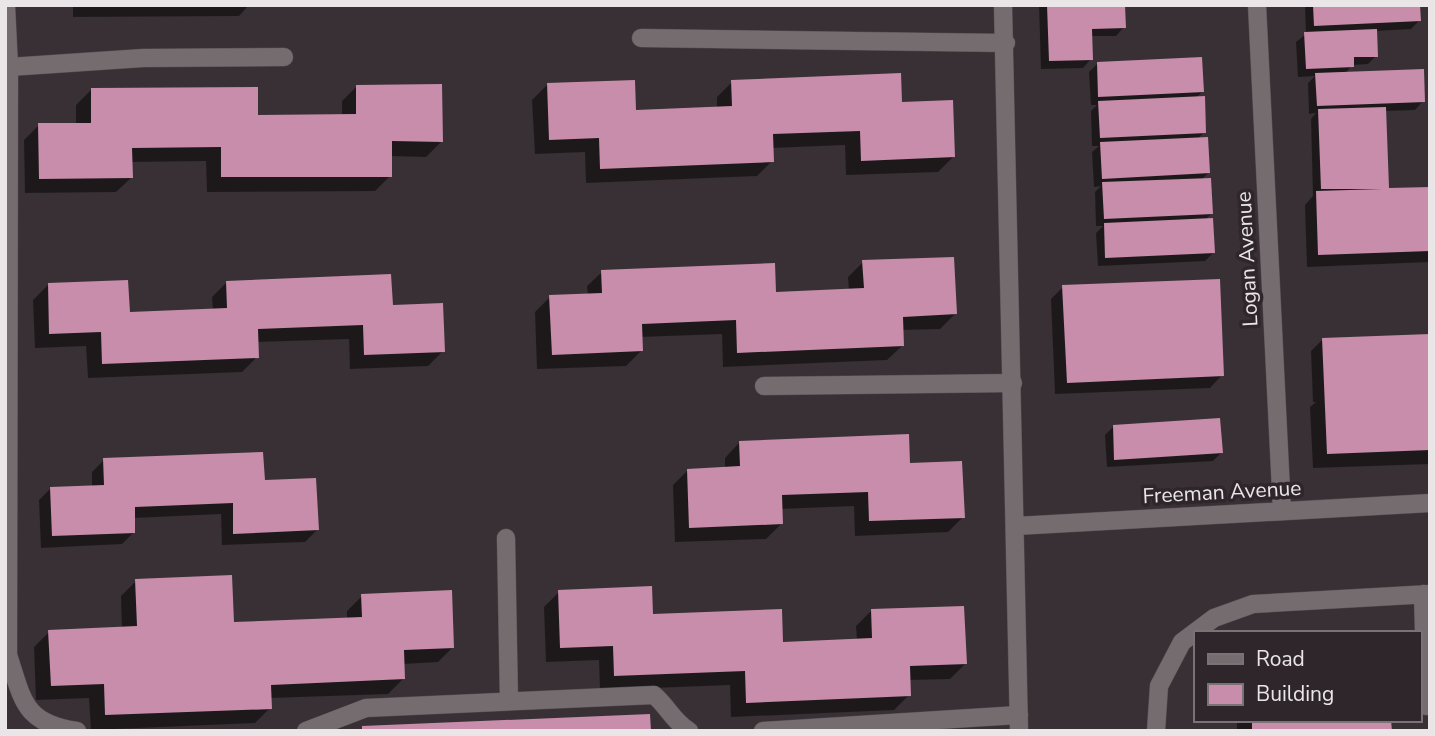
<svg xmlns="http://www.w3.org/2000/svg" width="1435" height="736" font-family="'Nunito Sans',sans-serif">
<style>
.shadow{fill:#0007}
.building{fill:#c78dab}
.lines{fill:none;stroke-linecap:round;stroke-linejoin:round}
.lane-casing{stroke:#544d51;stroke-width:19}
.street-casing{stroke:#544d51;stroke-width:19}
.lane{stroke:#756c70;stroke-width:18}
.street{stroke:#756c70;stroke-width:18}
.labels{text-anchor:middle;stroke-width:7;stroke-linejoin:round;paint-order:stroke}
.street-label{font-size:21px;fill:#eae5e7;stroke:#2e262a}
</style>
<rect width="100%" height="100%" fill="#383034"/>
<!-- shadow -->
<path class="shadow" d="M73,5H249L239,16L73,17Z
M1039,5H1124V27L1116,36H1090L1091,59L1083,68L1041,69Z
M1305,5H1418L1419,21L1411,29L1375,31L1376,56L1368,64L1352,65L1345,74L1423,101L1415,110L1384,111L1383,190L1430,189V262L1307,267L1305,205L1313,196L1311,119L1316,113L1309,114L1308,83L1315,76L1298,77L1296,42L1306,34Z
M1097,64L1203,91L1196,98L1204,132L1198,139L1208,173L1201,180L1212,213L1205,220L1213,253L1205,261L1098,266L1096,233L1103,226H1096L1095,192L1101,186L1094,187L1092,152L1099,146H1092L1091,111L1097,105H1091L1089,72Z
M732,82L901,104L953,157L938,172L846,175L845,145L772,148V161L757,176L586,183L585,152L535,154L532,100L547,85L635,111L717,108V97Z
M357,86L441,142L426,157L390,156V176L375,191L207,192L206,161L131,162V178L116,192L25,193L24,140L39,125H76V105L91,90L256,117L342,116V101Z
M863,262L955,314L940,329L901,330L902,346L887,360L723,367L722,334L640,337L641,351L626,366L537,369L535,312L550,297L588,296L587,286L602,272L775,294L849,291L848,277Z
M227,282L391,307L443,351L428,366L350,369L349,339L256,342L257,357L242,372L88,378L86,346L35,348L33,300L48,285L128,314L213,310L212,297Z
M1063,287L1222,375L1210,388L1055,394L1051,299Z
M1430,335V464L1313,468L1310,407L1316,402H1313L1311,351L1323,339Z
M1113,427L1221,453L1213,461L1107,467L1105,435Z
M739,443L908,465L963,517L948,532L855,536L854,506L780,509L781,524L766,539L675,542L673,485L688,470L725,469V458Z
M104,460L263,482L317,530L305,542L222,545L221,514L133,518L134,532L122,544L41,548L39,500L51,488L92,487V472Z
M136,581L233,624L347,620V611L362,596L453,647L438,662L403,664V679L388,694L270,698V708L255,723L91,730L89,698L36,700L34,647L49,632L122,629L121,596Z
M559,592L651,616L781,644L857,640L856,626L871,611L965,664L950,679L909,680V695L894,710L731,717L730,685L600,690L599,660L546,662L544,607Z
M1237,720H1390V731H1237Z"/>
<!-- building -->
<path class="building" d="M1047,5H1125L1126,28L1092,29L1093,60L1049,61Z
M1313,5H1420L1421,21L1314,26Z
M1377,29L1378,57H1354V67L1306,69L1304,32Z
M1202,57L1204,92L1098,97L1097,62Z
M1424,69L1425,102L1317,106L1315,73Z
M901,73L902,102L953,100L955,157L861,161L860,131L773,134L774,162L600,169L599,138L549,140L547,83L635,80L636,110L732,106L731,80Z
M442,84L443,142L392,141V177H221V147L132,148L133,178L39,179L38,123H91V88L258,87V115L356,114V85Z
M1205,96L1206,133L1100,138L1098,101Z
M1386,107L1389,188L1430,187V251L1318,255L1316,191L1382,189H1321L1318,109Z
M1208,137L1210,173L1102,179L1100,142Z
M1211,178L1213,214L1104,219L1102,182Z
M1213,218L1215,253L1105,258L1104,223Z
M954,257L957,314L903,317L904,346L737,353L736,320L642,324L643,351L552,355L549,295L602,293L601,270L775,263L776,292L864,288L862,260Z
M391,274L393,305L443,303L445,352L364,355L363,325L258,329L259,358L102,364L101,332L49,334L48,283L128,280L130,312L227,308L226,281Z
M1220,279L1224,376L1067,383L1062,285Z
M1430,334V450L1327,454L1322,338Z
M1220,418L1223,453L1114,460L1113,425Z
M909,434L910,463L962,461L965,518L869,521L868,492L782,495L783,524L689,528L687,469L740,466L739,441Z
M263,452L265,480L316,478L319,530L233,534V503L135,507V533L52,536L50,487L104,485L103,458Z
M232,575L234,622L362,617L361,594L452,590L454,648L404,650L405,679L271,685L272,709L105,715L104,684L51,686L48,630L137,626L135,579Z
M652,586L653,614L782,609L783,642L872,638L871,609L964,606L967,664L910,666L911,696L746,703L745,671L614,676L613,646L560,648L558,590Z
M650,714L651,731H362V726Z
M1252,720H1391L1392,731H1252Z"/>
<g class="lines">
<defs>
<path id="lane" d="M641,38L1006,43
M9,67L143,58L284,57
M764,386L1013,383
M506,538L509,701
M1423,594L1426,706L1430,705
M8,655C23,700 23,723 77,731
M306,731L366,708L654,695C668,707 673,721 689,731
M763,731L1019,715
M1156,731L1159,686L1182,642L1214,618L1253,604L1430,594"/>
<path id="street" d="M6,5L9,67L8,655
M1003,5L1019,731
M1257,5L1282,511
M1016,526L1430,503"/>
</defs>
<!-- lane casing -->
<use href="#lane" class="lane-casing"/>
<!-- street casing -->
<use href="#street" class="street-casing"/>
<!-- lane -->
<use href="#lane" class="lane"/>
<!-- street -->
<use href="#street" class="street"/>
</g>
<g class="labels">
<!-- street labels -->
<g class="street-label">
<text transform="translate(1247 259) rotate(-93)" y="7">Logan Avenue</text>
<text transform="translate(1222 492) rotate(-3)" y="7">Freeman Avenue</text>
</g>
</g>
<!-- border -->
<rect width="1435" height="736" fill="none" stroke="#eae5e7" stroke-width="14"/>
<!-- legend -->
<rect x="1194" y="631" width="228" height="91" fill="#2e262a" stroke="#797276" stroke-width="2"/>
<rect x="1208" y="654" width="35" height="10" fill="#756c70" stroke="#797276" stroke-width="2"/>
<text x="1256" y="666" font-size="21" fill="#eae5e7">Road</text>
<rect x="1208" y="684" width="35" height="21" fill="#c78dab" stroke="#797276" stroke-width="2"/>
<text x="1256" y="701" font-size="21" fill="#eae5e7">Building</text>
</svg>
